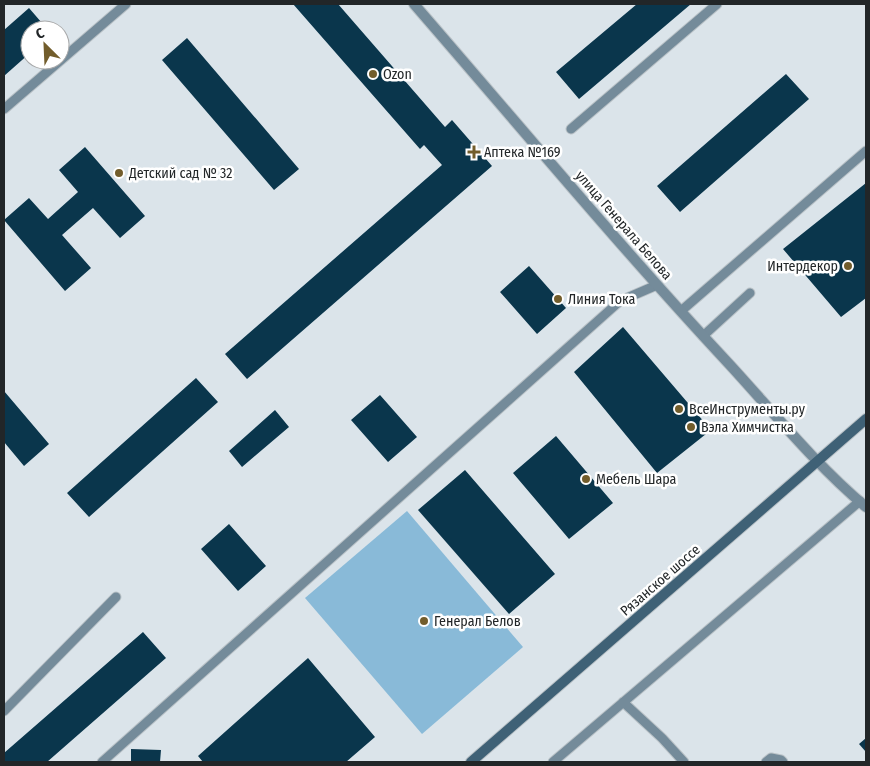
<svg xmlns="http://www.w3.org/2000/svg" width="870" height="766" font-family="'Fira Sans Condensed',sans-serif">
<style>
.green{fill:#89bad8}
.building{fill:#0a364c}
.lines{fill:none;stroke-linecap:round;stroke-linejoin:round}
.service-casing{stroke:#bac2c7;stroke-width:11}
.minor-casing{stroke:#bac2c7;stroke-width:12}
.secondary-casing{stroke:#bac2c7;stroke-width:12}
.service{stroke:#748b9a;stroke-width:9}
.minor{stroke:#748b9a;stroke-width:10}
.secondary{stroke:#3f6176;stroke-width:10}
.poi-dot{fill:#725d2c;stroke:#fff;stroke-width:2}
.labels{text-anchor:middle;stroke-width:5;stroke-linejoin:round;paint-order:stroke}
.poi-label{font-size:14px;fill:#222628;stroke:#fff;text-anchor:start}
.street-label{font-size:14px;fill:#222628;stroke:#fff}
</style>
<rect width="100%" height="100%" fill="#dbe4ea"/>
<!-- green -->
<path class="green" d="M407,511L523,647L422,734L305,598Z"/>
<!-- building -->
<path class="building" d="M293,4H338L445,127L452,120L492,166L247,379L225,354L442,165L424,145L420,149Z
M637,4H691L579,99L556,72Z
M29,8L48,30H30V53L4,76V30Z
M187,38L299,169L274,190L162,60Z
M786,74L809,99L680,212L657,186Z
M85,147L145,216L120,238L93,208L62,235L91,268L65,291L4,220L29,198L48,219L78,192L59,170Z
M866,183V298L841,317L783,249Z
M529,266L566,308L537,334L500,292Z
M623,327L711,430L657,473L574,372Z
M196,378L218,402L89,517L67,493Z
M4,391L49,444L24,466L4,442Z
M380,395L417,437L388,462L351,420Z
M275,410L289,427L242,467L229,451Z
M556,436L613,503L569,539L513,473Z
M465,470L555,574L509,614L418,510Z
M229,524L266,566L238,591L201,549Z
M143,632L166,658L47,762H4V753Z
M308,658L375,737L346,762H203L198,756Z
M866,738V752L859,744Z
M131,749L161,750L160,762H131Z"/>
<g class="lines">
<defs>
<path id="service" d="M4,109L126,4
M571,129L717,4
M681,311L866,151
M703,336L750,293
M623,702L662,738L684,762
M4,711L116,597
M102,762C275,609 448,456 620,301L657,285
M553,762L860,501
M766,762L771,758L781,760L783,762"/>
<path id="minor" d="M414,4C519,125 621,248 730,365C774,413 816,465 866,507"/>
<path id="secondary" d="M471,762L866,419"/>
</defs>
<!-- service casing -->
<use href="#service" class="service-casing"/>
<!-- minor casing -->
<use href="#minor" class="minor-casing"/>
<!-- secondary casing -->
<use href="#secondary" class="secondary-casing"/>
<!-- service -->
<use href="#service" class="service"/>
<!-- minor -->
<use href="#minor" class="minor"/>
<!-- secondary -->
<use href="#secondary" class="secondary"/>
</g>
<!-- markers -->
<g class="poi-dot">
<circle cx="373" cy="74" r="5"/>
<path d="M471.5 144.5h5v5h5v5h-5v5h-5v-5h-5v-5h5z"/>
<circle cx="119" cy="173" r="5"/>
<circle cx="848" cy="266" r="5"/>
<circle cx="558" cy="299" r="5"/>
<circle cx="679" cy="409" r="5"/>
<circle cx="691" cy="427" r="5"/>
<circle cx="586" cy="479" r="5"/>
<circle cx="424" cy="621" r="5"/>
</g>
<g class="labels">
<!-- poi labels -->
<g class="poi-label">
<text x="383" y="79">Ozon</text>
<text x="484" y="157">Аптека №169</text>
<text x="129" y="178">Детский сад № 32</text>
<text x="838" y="271" text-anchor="end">Интердекор</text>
<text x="568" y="304">Линия Тока</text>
<text x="689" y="414">ВсеИнструменты.ру</text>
<text x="701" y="432">Вэла Химчистка</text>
<text x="596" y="484">Мебель Шара</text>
<text x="434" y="626">Генерал Белов</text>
</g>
<!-- street labels -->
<g class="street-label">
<text transform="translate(624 225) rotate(49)" y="5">улица Генерала Белова</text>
<text transform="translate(660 580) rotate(-41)" y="5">Рязанское шоссе</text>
</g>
</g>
<!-- border -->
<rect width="870" height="766" fill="none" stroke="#222628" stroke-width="10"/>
<!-- north arrow -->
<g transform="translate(45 45) rotate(336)"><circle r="24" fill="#ffffff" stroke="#a7a8a9"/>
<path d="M0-4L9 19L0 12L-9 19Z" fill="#725d2c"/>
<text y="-8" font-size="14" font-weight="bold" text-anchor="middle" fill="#222628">С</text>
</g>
</svg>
